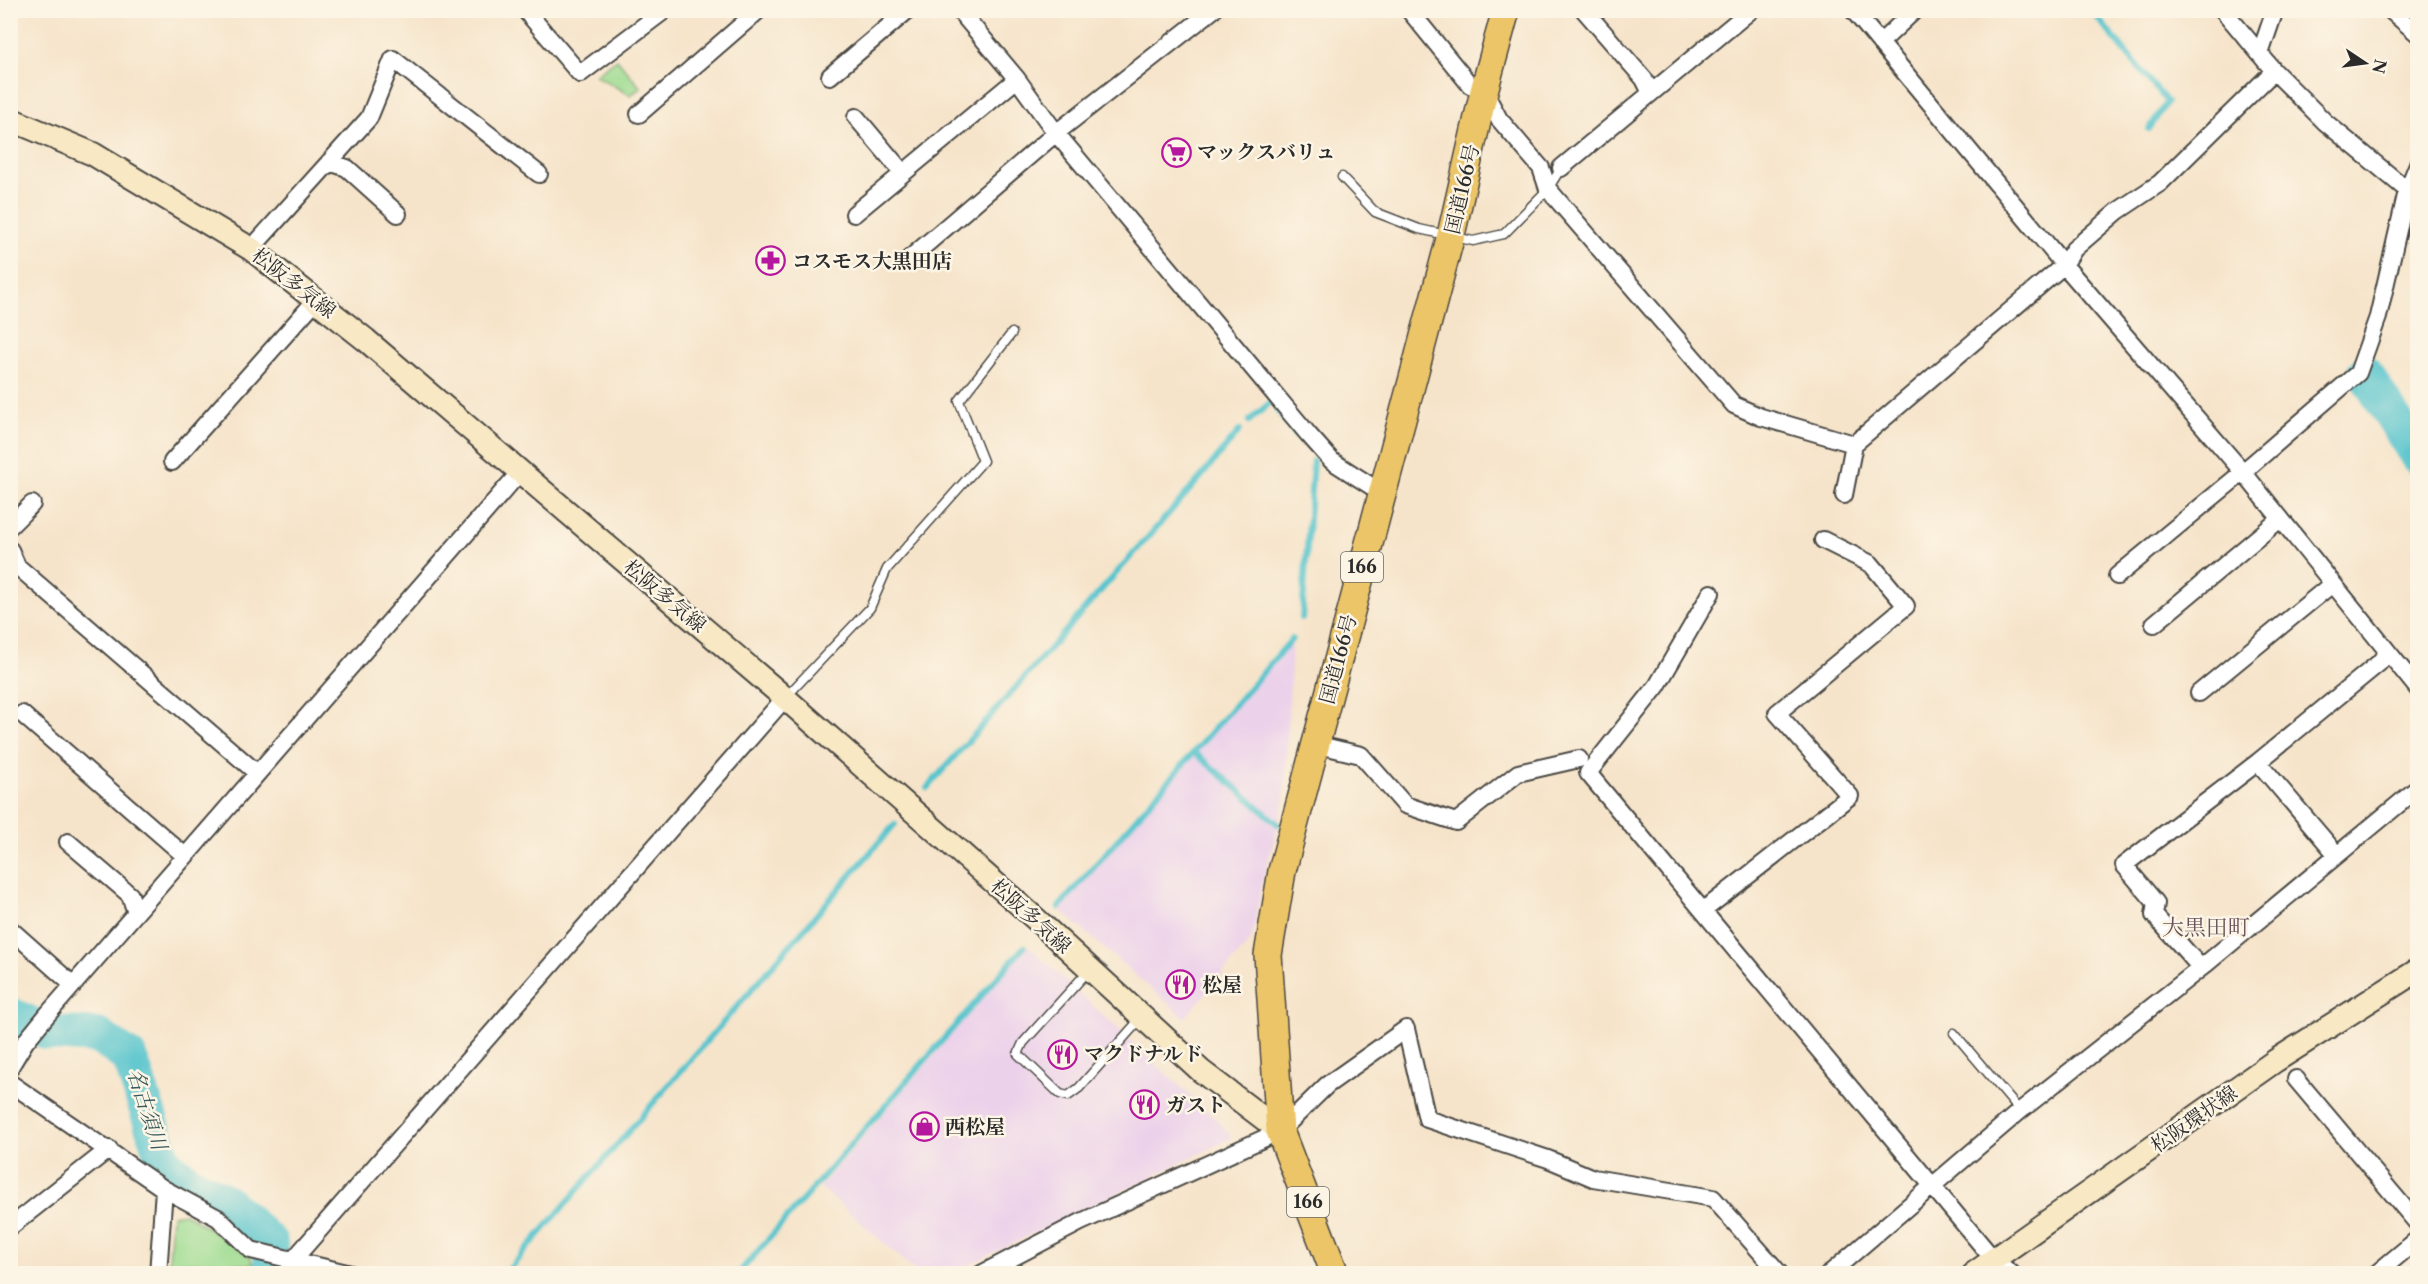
<svg xmlns="http://www.w3.org/2000/svg" width="2428" height="1284" font-family="'Libre Caslon Text','Noto Serif JP',serif">
<style>
.built{fill:#ecd1ea}
.green{fill:#9ddb90;stroke:#64835e;stroke-width:1.5}
.lines{fill:none;stroke-linecap:round;stroke-linejoin:round}
.stream{stroke:#58c5cd;stroke-width:6}
.river{stroke:#58c5cd;stroke-width:36}
.service-casing{stroke:#494743;stroke-width:11}
.minor-casing{stroke:#494743;stroke-width:20}
.secondary-casing{stroke:#494743;stroke-width:26}
.trunk-casing{stroke:#494743;stroke-width:30}
.service{stroke:#fff;stroke-width:8}
.minor{stroke:#fff;stroke-width:16}
.secondary{stroke:#f8e8c3;stroke-width:22}
.trunk{stroke:#edc569;stroke-width:27}
.labels{text-anchor:middle;stroke-width:5;stroke-linejoin:round;paint-order:stroke}
.shield{fill:#fcf5e5;stroke:#6a6863;stroke-width:1.5}
.shield-label{font-size:18px;font-weight:bold;fill:#2b2b2b}
.poi-label{font-size:20px;font-weight:bold;fill:#2b2b2b;stroke:#fcf5e5;text-anchor:start}
.street-label{font-size:20px;fill:#2b2b2b;stroke:#fcf5e5}
.water-label{font-size:21px;font-style:italic;fill:#38595c;stroke:#fcf5e5}
.quarter-label{font-size:22px;fill:#6a555e;stroke:#fcf5e5}
</style>
<rect width="100%" height="100%" fill="#fcf5e5"/>
<filter id="ink" filterUnits="userSpaceOnUse"><feTurbulence type="fractalNoise" baseFrequency=".0167" numOctaves="2"/><feDisplacementMap in="SourceGraphic" scale="12" xChannelSelector="R" yChannelSelector="G"/><feConvolveMatrix kernelMatrix="1 2 1 2 8 2 1 2 1" color-interpolation-filters="sRGB"/></filter>
<filter id="wash" filterUnits="userSpaceOnUse"><feTurbulence type="fractalNoise" baseFrequency=".008" numOctaves="4" result="noise"/><feDisplacementMap in="SourceGraphic" scale="24" xChannelSelector="R" yChannelSelector="G"/><feGaussianBlur stdDeviation="1.35" result="paint"/><feColorMatrix in="noise" values="0 0 0 0 0 0 0 0 0 0 0 0 0 0 0 0 0 1.4 0 .05"/><feComposite in="paint" operator="in"/></filter>
<g filter="url(#wash)">
<rect width="100%" height="100%" fill="#f6e4ca"/>
<!-- built -->
<path class="built" d="M1292,642L1284,802L1263,880L1251,940L1185,1018L1059,909Z
M1028,946L1220,1123L1232,1138L952,1273H918L820,1187Z"/>
<!-- green -->
<path class="green" d="M617,59L641,88L630,95L595,75Z
M185,1213L249,1255L254,1265L169,1262L172,1215Z"/>
<g class="lines">
<!-- stream -->
<path class="stream" d="M2091,10L2167,102L2149,129
M1277,410L1297,436
M1249,421L1271,402
M1302,618L1313,461
M1194,752L1278,824
M927,788L1201,477L1240,430
M1059,907L1292,639
M505,1274L895,824
M738,1274L1024,947"/>
<!-- river -->
<path class="river" d="M2365,373L2418,457
M10,1015L50,1033L98,1036L130,1058L164,1162L188,1182L226,1202L260,1233L270,1243L273,1274"/>
</g>
</g>
<g filter="url(#ink)">
<g class="lines">
<defs>
<path id="service" d="M1342,177L1375,212L1419,229L1473,241L1504,234L1548,189L1561,168
M785,698L870,608L887,569L983,461L959,401L1012,333
M1090,969L1023,1043L1018,1054L1060,1094L1068,1096L1079,1088L1142,1017
M1954,1033L2020,1111"/>
<path id="minor" d="M525,10L580,74L665,10
M959,10L1017,79L1056,133L1308,434L1332,461L1382,493
M1409,10L1470,85L1484,91L1499,119L1541,168L1548,189L1734,405L1761,417L1854,444
M1584,10L1644,79L1651,93
M1853,10L2064,265L2243,472L2418,689
M2223,10L2274,71L2325,122L2418,199
M2390,10L2418,34
M1880,43L1915,10
M2260,54L2275,10
M830,76L908,10
M639,114L759,10
M856,117L903,173
M329,162L347,168L398,214
M1561,168L1751,10
M854,214L1017,79
M251,249L369,118L393,59L539,174
M909,259L1056,133L1213,10
M172,462L316,300
M1844,495L1854,444L2064,265L2074,249L2118,211L2160,183L2274,71
M10,526L32,504
M10,550L17,566L257,773
M2117,576L2243,472L2358,373L2378,317L2407,191L2418,164
M1711,593L1657,686L1588,773L1994,1260L2012,1274
M2154,624L2280,519
M2199,693L2332,584
M22,714L185,856
M1315,744L1361,755L1405,805L1456,822L1518,773L1579,759
M2258,762L2337,855
M68,842L130,895L136,913
M1704,910L1850,796L1777,713L1906,606L1871,564L1823,540
M10,929L73,985
M2201,968L2154,915L2156,903L2124,865L2258,762L2379,663L2387,653
M10,1067L25,1042L47,1015L520,472
M2296,1079L2418,1224
M10,1083L164,1189L218,1218L251,1250L351,1274
M10,1227L109,1149
M158,1274L164,1189
M287,1274L293,1260L785,698
M981,1274L1081,1222L1280,1131L1327,1085L1406,1029L1427,1119L1548,1159L1593,1178L1713,1198L1780,1274
M1829,1274L2020,1111L2201,968L2418,788
M2376,1274L2418,1239"/>
<path id="secondary" d="M10,119L93,154L251,249L366,340L785,698L1038,921L1201,1071L1280,1131
M1973,1274L2275,1061L2418,970"/>
<path id="trunk" d="M1335,1274L1280,1131L1268,955L1282,871L1451,235L1484,91L1506,10"/>
</defs>
<!-- service casing -->
<use href="#service" class="service-casing"/>
<!-- minor casing -->
<use href="#minor" class="minor-casing"/>
<!-- secondary casing -->
<use href="#secondary" class="secondary-casing"/>
<!-- trunk casing -->
<use href="#trunk" class="trunk-casing"/>
<!-- service -->
<use href="#service" class="service"/>
<!-- minor -->
<use href="#minor" class="minor"/>
<!-- secondary -->
<use href="#secondary" class="secondary"/>
<!-- trunk -->
<use href="#trunk" class="trunk"/>
</g>
</g>
<!-- icons -->
<defs>
<symbol id="supermarket-ring" viewBox="-11 -11 22 22"><circle r="9.5" fill="#fcf5e5" stroke="#b5179e" stroke-width="1.5"/><path d="M-6-5.5h2.5l.6 2H6L4.5 2H-2.5L-4.4-4H-6ZM-1.5 3.2a1.3 1.3 0 1 0 .1 0ZM3 3.2a1.3 1.3 0 1 0 .1 0Z" fill="#b5179e"/></symbol>
<symbol id="pharmacy-ring" viewBox="-11 -11 22 22"><circle r="9.5" fill="#fcf5e5" stroke="#b5179e" stroke-width="1.5"/><path d="M-2-6h4v4h4v4h-4v4h-4v-4h-4v-4h4Z" fill="#b5179e"/></symbol>
<symbol id="restaurant-ring" viewBox="-11 -11 22 22"><circle r="9.5" fill="#fcf5e5" stroke="#b5179e" stroke-width="1.5"/><path d="M-5-6h1v4h1v-4h1v4h1v-4h1v5L-1.5 .5V6h-2V.5L-5-1ZM5-6V6H3V1.5H1.5Q1.5-4 5-6Z" fill="#b5179e"/></symbol>
<symbol id="shop-ring" viewBox="-11 -11 22 22"><circle r="9.5" fill="#fcf5e5" stroke="#b5179e" stroke-width="1.5"/><path d="M-5-2.5h2.3a2.7 3.5 0 0 1 5.4 0H5L5.5 6h-11ZM-1.5-2.5h3a1.5 2.3 0 0 0-3 0Z" fill="#b5179e"/></symbol>
</defs>
<g fill-rule="evenodd">
<use href="#supermarket-ring" x="1160" y="136" width="33" height="33"/>
<use href="#pharmacy-ring" x="754" y="244" width="33" height="33"/>
<use href="#restaurant-ring" x="1164" y="968" width="33" height="33"/>
<use href="#restaurant-ring" x="1046" y="1038" width="33" height="33"/>
<use href="#restaurant-ring" x="1128" y="1088" width="33" height="33"/>
<use href="#shop-ring" x="908" y="1110" width="33" height="33"/>
</g>
<g class="labels">
<!-- shield labels -->
<g class="shield">
<rect x="1341" y="552" width="42" height="30" rx="4.5"/>
<rect x="1287" y="1187" width="42" height="30" rx="4.5"/>
</g>
<g class="shield-label">
<text x="1362" y="573">166</text>
<text x="1308" y="1208">166</text>
</g>
<!-- poi labels -->
<g class="poi-label">
<text x="1197" y="159">マックスバリュ</text>
<text x="792" y="268">コスモス大黒田店</text>
<text x="1202" y="992">松屋</text>
<text x="1084" y="1061">マクドナルド</text>
<text x="1166" y="1112">ガスト</text>
<text x="945" y="1134">西松屋</text>
</g>
<!-- street labels -->
<g class="street-label">
<text transform="translate(1462 189) rotate(-77)" y="7">国道166号</text>
<text transform="translate(294 283) rotate(38)" y="7">松阪多気線</text>
<text transform="translate(665 596) rotate(40)" y="7">松阪多気線</text>
<text transform="translate(1338 659) rotate(-75)" y="7">国道166号</text>
<text transform="translate(1031 916) rotate(42)" y="7">松阪多気線</text>
<text transform="translate(2194 1119) rotate(-35)" y="7">松阪環状線</text>
</g>
<!-- water labels -->
<g class="water-label">
<text transform="translate(147 1109) rotate(72)" y="7">名古須川</text>
</g>
<!-- quarter labels -->
<g class="quarter-label">
<text x="2206" y="935">大黒田町</text>
</g>
</g>
<!-- margin -->
<rect width="2428" height="1284" fill="none" stroke="#fcf5e5" stroke-width="36"/>
<!-- north arrow -->
<g transform="translate(2365 63) rotate(103)" stroke="#fcf5e5" stroke-width="4.5" paint-order="stroke">
<path d="M0-4.5L10 22L0 15L-10 22Z" fill="#2b2b2b"/>
<text y="-9" font-size="16" font-weight="bold" text-anchor="middle" fill="#2b2b2b">N</text>
</g>
</svg>
